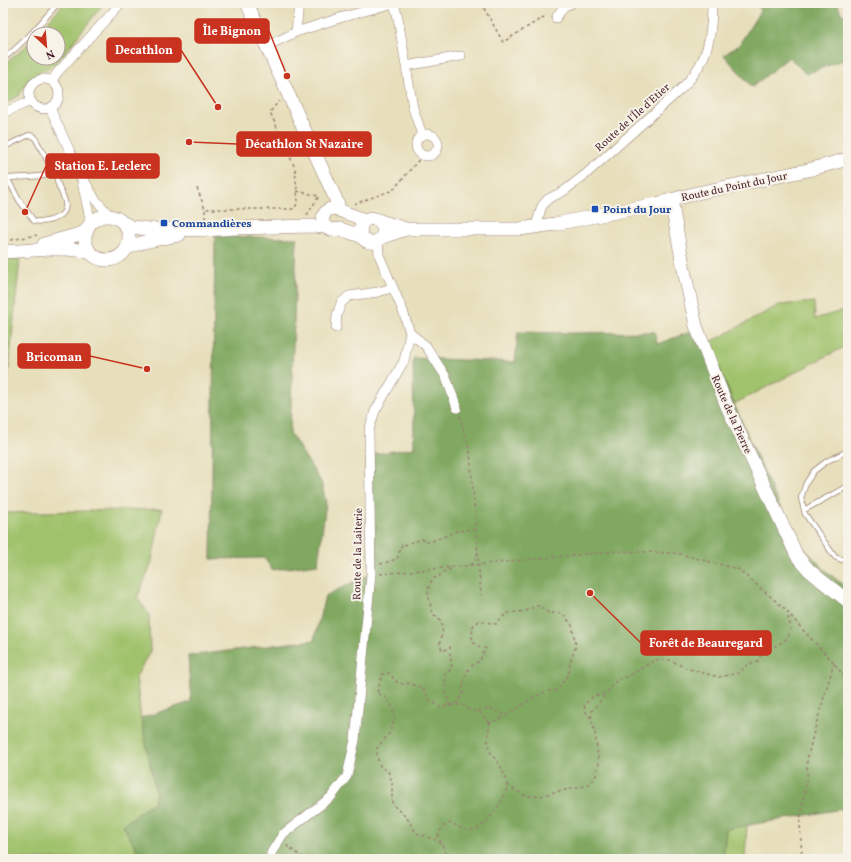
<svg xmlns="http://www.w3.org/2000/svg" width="851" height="862" font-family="Vollkorn,serif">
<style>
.green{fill:#a0c26c;stroke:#75704c}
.forest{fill:#80a860;stroke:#656446}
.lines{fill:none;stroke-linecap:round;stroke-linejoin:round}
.lane-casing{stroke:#987f73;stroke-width:6}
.street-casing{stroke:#987f73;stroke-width:10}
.secondary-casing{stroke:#987f73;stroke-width:14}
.path{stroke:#987f73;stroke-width:1.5;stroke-dasharray:3 3;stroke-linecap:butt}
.lane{stroke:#fff;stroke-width:4.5}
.street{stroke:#fff;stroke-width:9}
.secondary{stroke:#fff;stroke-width:13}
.transit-dot{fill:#1a4fb4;stroke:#f7f3e8;stroke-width:1.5}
.labels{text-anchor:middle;stroke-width:4;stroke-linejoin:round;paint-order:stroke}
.street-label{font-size:11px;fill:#4a1f2b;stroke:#f7f3e8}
.transit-label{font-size:11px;font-weight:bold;fill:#164399;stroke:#f7f3e8;text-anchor:start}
.leader{fill:none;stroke:#c8321e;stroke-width:1.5}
.callout-dot{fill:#c8321e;stroke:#f7f3e8;stroke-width:1.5}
.callout{fill:#c8321e;stroke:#c8321e;stroke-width:1.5}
.callout-label{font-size:12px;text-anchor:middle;font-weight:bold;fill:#fff}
</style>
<rect width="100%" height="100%" fill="#f7f3e8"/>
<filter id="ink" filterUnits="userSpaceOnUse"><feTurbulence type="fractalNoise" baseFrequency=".025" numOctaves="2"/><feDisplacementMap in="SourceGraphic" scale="8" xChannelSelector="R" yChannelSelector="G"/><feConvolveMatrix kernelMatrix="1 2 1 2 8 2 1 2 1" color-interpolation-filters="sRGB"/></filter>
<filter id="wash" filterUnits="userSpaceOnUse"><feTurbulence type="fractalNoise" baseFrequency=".012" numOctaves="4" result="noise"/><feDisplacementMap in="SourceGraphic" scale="16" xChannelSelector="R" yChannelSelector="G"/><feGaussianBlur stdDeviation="0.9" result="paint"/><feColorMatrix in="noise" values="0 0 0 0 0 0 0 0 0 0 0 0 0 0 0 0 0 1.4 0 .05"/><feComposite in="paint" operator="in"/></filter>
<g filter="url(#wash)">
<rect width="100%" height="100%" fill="#e7dfbb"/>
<!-- green -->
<path class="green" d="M64,3H104L63,55L51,66L27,81L19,96L3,105V65L22,50L34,37V58H58V34H37Z
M3,259H20L3,425Z
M814,302L815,319L848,309V345L734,404L709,343L779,305Z
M162,509L151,565L137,598L149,614L150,651L136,677L141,718L156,793L154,802L123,825L142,859H3V513Z
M747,825L745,859H723L726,829Z"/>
<!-- forest -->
<path class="forest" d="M758,3H837L842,15H848V58L806,74L789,57L752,87L724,55L739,45L760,11Z
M215,236L297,238L290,433L321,482L326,502L318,564L272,570L265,558L211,559Z
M693,331L709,343L734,404L768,482L796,540L825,570L848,589V808L726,829L723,859H142L123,825L154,802L156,793L141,718L191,702L188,656L314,640L325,596L370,574L369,455L414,448L413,358L515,362L518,332L567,333L655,332L657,344Z"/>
</g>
<g filter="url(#ink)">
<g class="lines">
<defs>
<path id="lane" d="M3,59C24,43 41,23 58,3
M3,150L6,146L29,135L34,136L51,167L49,175
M3,175L7,178L29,177L72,173L81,180
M7,178L19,200L34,221C43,222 49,222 58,217C74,208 60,193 57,181C57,181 57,175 57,175
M848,451L827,461L814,471L806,483L801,498L805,514L835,557L842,560L848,557
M804,510L848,486"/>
<path id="street" d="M394,3L398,18L413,108L422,135
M556,18L564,6L572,3
M296,32L343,17L394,3
M267,46L296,32L299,3
M406,66L461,56
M29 94a15 15 0 1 1 30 0a15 15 0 1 1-30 0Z
M52,81L57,73L121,3
M50,108L79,171L95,199L111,217
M3,113L24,104L32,102
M416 145a11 11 0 1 1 22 0a11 11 0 1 1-22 0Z
M82,182L90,219V226
M537,227V222L542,206L548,199L564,191L586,174L680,90C686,84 692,78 696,71C710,52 712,26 712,3
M336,328L337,315L341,303L349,296L378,292L392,288
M410,333L426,346L446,377L457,408
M271,859V853L283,834L331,797L347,776L355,740L371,574L369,430L375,411L404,361L410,333L403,311L379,255L378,240"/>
<path id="secondary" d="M247,3L338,204V209
M671,200L684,270L696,326L726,404L797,556L809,570L822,581L848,601
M85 238a22 22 0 1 1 44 0a22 22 0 1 1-44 0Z
M380,221C385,228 385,239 375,242C353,246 357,208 380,221L406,229
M122,222L132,227L148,229H179L205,230L237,228L311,226L325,227L332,230L340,229L361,236
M325,227C318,215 330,203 341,211L365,220
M382,237L406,229H520L555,224L656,204L697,193L808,170L848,159
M44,244L80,234L87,231
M127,248C144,240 161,239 179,235
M3,252C19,251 34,250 50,249C64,249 78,248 91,253"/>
</defs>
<!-- lane casing -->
<use href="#lane" class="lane-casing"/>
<!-- street casing -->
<use href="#street" class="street-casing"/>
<!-- secondary casing -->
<use href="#secondary" class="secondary-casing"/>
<!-- path -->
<path class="path" d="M481,3L503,42L547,15
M197,188L205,209H294L298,202L295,168L270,112L279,101
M297,191L319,196L307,215
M354,204L393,190L422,156
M205,219V209
M11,240L37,235
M3,316L5,318L6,336L3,366
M460,416L470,452L481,595
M380,564L384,563L397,559L402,544L404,545L422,539L426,542L432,541L448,535L453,532L466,530L477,529
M471,565L474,562L478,551
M380,574L618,551L676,553L738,569L785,609L802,629L834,663L848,682
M449,706L445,683V675L452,668L450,655V647L443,651C436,641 444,637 442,627C442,623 440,619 437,616C436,616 435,615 434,615C431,611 428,595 428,590C429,586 431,582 433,578L439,577L441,573L453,568
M479,712L490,723
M591,718L592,711L600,702L605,694
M507,786L526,796H541L554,792L586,786L595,778L599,764L595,733L591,718L586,712L584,705L594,696L606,693L617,680L629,676L655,660H670L688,669L699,671L703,673L719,677L739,673L748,664L758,661L761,655L788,638L791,627L788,618H792
M441,844L434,839L416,833L407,818L392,804V782L388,771L382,768L380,766L377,757V748L388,735L391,731V727L395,720L392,706H391C388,699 384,694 377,694L382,674H384L389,673L397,682L403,684L408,683L423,688L428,698L441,708L457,703L463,693L464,679L468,670L474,664L480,661L482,654L486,650L485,648C469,644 472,639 473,626L479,621L496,624L501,618L508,613L526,611L536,606H540L546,611L549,613H559L565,616L572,625L576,646L570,662L569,672L566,678L558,689L555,691C542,688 517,709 506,716C501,714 496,709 490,709C478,709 473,715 462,704L449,706
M287,845L288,847L305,859
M446,859L447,856L438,836L442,827L451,823C459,827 468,833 477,829C486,825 506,797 507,787C507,781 502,768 499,764C495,759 491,754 489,748C487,739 488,732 490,723L506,716
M802,859L800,823L807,775V760L813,735L834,663"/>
<!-- lane -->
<use href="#lane" class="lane"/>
<!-- street -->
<use href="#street" class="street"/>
<!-- secondary -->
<use href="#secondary" class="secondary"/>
</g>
</g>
<!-- markers -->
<g class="transit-dot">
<rect x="591" y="205" width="8" height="8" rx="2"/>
<rect x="160" y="219" width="8" height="8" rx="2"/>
</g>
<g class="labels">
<!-- street labels -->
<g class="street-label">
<text transform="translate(632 117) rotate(-42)" y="4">Route de l'Île d'Etier</text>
<text transform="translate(734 186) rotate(-12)" y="4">Route du Point du Jour</text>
<text transform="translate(732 414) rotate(66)" y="4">Route de la Pierre</text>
<text transform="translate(357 554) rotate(-89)" y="4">Route de la Laiterie</text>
</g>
<!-- transit labels -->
<g class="transit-label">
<text x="603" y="213">Point du Jour</text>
<text x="172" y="227">Commandières</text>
</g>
</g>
<!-- callouts -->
<path class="leader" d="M287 76L269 31M218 107L181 50M189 142L237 144M25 212L46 166M147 369L90 356M590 593L641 643"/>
<g class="callout-dot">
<circle cx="287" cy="76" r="4"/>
<circle cx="218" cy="107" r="4"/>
<circle cx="189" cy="142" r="4"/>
<circle cx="25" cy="212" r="4"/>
<circle cx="147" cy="369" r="4"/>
<circle cx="590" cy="593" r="4"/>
</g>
<g class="callout">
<rect x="195" y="19" width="74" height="24" rx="4"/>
<rect x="107" y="38" width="74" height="24" rx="4"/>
<rect x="237" y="132" width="134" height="24" rx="4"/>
<rect x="46" y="154" width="113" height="24" rx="4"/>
<rect x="18" y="344" width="72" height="24" rx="4"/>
<rect x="641" y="631" width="130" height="24" rx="4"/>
</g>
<g class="callout-label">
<text x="232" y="35">Île Bignon</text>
<text x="144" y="54">Decathlon</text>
<text x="304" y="148">Décathlon St Nazaire</text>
<text x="103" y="170">Station E. Leclerc</text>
<text x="54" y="361">Bricoman</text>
<text x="706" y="647">Forêt de Beauregard</text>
</g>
<!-- margin -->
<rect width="851" height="862" fill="none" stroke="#f7f3e8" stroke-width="16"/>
<!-- north arrow -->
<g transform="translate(46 46) rotate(154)"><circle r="19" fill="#f7f3e8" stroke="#b29e9c"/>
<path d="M0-3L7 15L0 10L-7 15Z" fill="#c8321e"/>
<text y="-6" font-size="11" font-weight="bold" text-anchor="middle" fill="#4a1f2b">N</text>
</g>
</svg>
